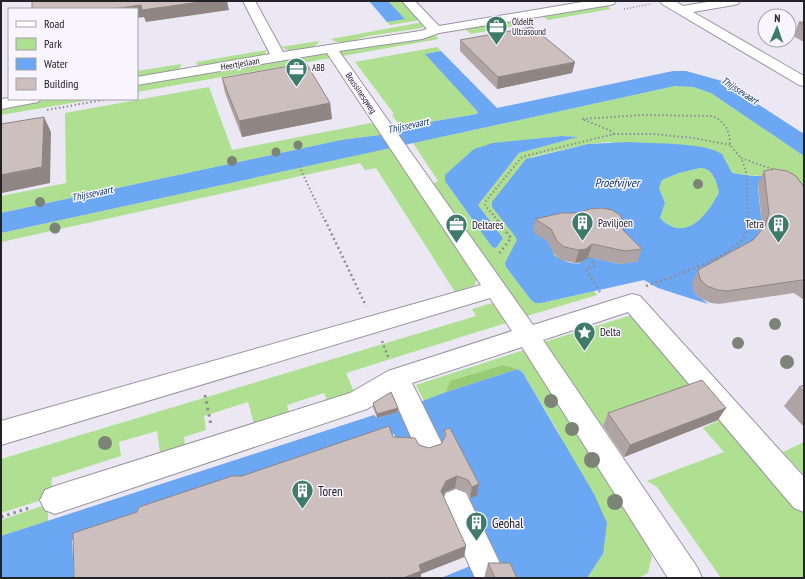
<svg xmlns="http://www.w3.org/2000/svg" width="805" height="579" font-family="'PT Sans Narrow',sans-serif">
<style>
.green{fill:#afdf90;fill-rule:evenodd}
.forest{fill:#97cb74}
.water{fill:#6ba7f3;fill-rule:evenodd}
.lines{fill:none;stroke-linecap:round;stroke-linejoin:round}
.minor-casing{stroke:#9996a0;stroke-width:2}
.path-far3{stroke:#8f8d95;stroke-width:1.5;stroke-dasharray:1 2;stroke-linecap:butt}
.path-far2{stroke:#8f8d95;stroke-width:2;stroke-dasharray:1.5 2.5;stroke-linecap:butt}
.path-far1{stroke:#8f8d95;stroke-width:2.5;stroke-dasharray:2 3;stroke-linecap:butt}
.path{stroke:#8f8d95;stroke-width:3;stroke-dasharray:2.5 4;stroke-linecap:butt}
.minor{fill:#fff;fill-rule:evenodd}
.tree{fill:#7b8476}
.wall{fill:#afa4a3}
.shaded-wall{fill:#8f8684}
.building{fill:#ccbfbd;stroke:#8f8684}
.labels{text-anchor:middle;stroke-width:3;stroke-linejoin:round;paint-order:stroke}
.far-poi-label{font-size:9px;fill:#232226;stroke:#f8f5fe;text-anchor:start}
.far-street-label{font-size:9px;fill:#232226;stroke:#f8f5fe}
.far-water-label{font-size:10px;font-style:italic;fill:#103969;stroke:#f8f5fe}
.poi-label{font-size:11px;fill:#232226;stroke:#f8f5fe;text-anchor:start}
.water-label{font-size:12px;font-style:italic;fill:#103969;stroke:#f8f5fe}
.near-poi-label{font-size:13px;fill:#232226;stroke:#f8f5fe;text-anchor:start}
</style>
<rect width="100%" height="100%" fill="#ebe8f3"/>
<!-- green -->
<path class="green" d="M388,1H402L421,20L390,25L387,22L404,18Z
M604,4L611,9L548,20L541,15Z
M517,19L524,24L471,34L465,29Z
M423,22L424,25L422,28L368,36L348,42H336L331,39Z
M434,34L439,39L137,92V85Z
M319,41C316,51 289,53 281,47Z
M437,47L441,51L426,54L478,112L477,114L435,121L422,126L403,130L392,115L394,114L355,62Z
M267,50L264,55L203,67L197,65L196,62Z
M181,64V66L177,71L137,78V71Z
M675,86L693,87L711,93L804,156V210L756,175L753,176L732,173L609,142L588,144L531,157L492,207L516,236L517,240L506,267L531,300L535,303H541L594,291L597,295L527,316L433,184L438,181L413,143ZM562,136L578,137L519,153L478,205L503,238L496,248L492,247L445,181L533,139Z
M209,87L232,150L371,123L375,125L380,135L341,140L1,213V196L66,183L65,113Z
M53,99H95L1,115V108Z
M389,148L399,160L477,278L475,285L455,292L376,168L365,170L360,163L1,242V233Z
M700,168C713,168 716,181 719,192C708,216 685,244 660,218L665,203L659,188L662,180L679,173Z
M492,303L506,323L346,373L357,399L330,407L324,393L287,405L291,420L256,431L248,402L204,416L206,430L184,437L186,453L161,461L157,431L119,442L121,456L52,478L51,497L1,513V459L476,316L472,309Z
M635,314L698,387L600,427L541,343Z
M527,349L635,521L652,556L648,573L639,578H587L603,554L559,433L523,373L518,369L503,365L451,381L446,392L424,401L416,385Z
M724,418L804,505V578H721L657,487L647,481L724,452L703,428Z
M804,442V475L783,452Z
M48,504V521L1,536V520Z"/>
<!-- forest -->
<path class="forest" d="M503,365L518,369L446,392L450,381Z"/>
<!-- water -->
<path class="water" d="M369,1H388L405,19L387,22Z
M441,51L497,108L673,71H686L722,81L804,134V156L711,93L693,87L675,86L1,233V213L341,140L380,135L413,128L435,121L477,114L478,112L425,54Z
M562,136L578,137L519,153L478,205L503,238L496,248L492,247L445,181V175L474,149L493,143Z
M629,142C653,144 703,142 722,154L732,173L752,176H771L758,187L762,226L760,235L693,285C693,296 701,297 708,304L658,288L644,280L541,303H535L531,300L506,267L505,263L517,240L515,236L492,207V202L526,159L588,144ZM700,168C713,168 716,181 719,192C708,215 685,244 660,218L665,203L659,188L662,180L679,173ZM550,243L628,262L620,264L585,256C583,271 561,260 554,255Z
M518,369L523,373L594,494L607,523L603,554L587,578H506L469,498L476,496L442,442L420,402L446,392Z
M403,409L420,444L400,449L394,434L72,540L74,578H1V536L374,415L377,418L398,412Z
M475,564L481,578H441Z"/>
<g class="lines">
<defs>
<path id="minor" d="M243,1H255L283,52L420,31L427,29L402,1H415L439,26L588,1H616L614,4L610,5L439,33L422,39L339,51L533,325L632,294L640,296L804,477V512L794,508L628,312L543,340L697,567L702,578H668L522,347L412,383L443,446L439,455L429,458L419,455L392,394L367,409L55,514L45,510L40,500L45,490L55,486L350,393L388,371L512,331L490,298L1,445V421L481,285L327,53L137,85V77L270,54Z
M660,1H675L683,6L713,1H740L738,4L734,5L693,12L804,76V86L799,85L662,4Z
M9,98V99H41L38,102L1,109V99Z
M456,489L466,493L507,578H475L441,503L446,493Z"/>
</defs>
<!-- minor casing -->
<use href="#minor" class="minor-casing"/>
<!-- path-far3 -->
<path class="path-far3" d="M624,9L651,4"/>
<!-- path-far2 -->
<path class="path-far2" d="M47,110L108,99
M614,134L611,131L582,119L643,115L712,116C725,121 730,131 730,145L741,158
M299,166L325,221
M498,221L485,205L486,201L521,158L525,156L614,134H653L694,138L730,145
M748,221L746,171L741,158L775,170"/>
<!-- path-far1 -->
<path class="path-far1" d="M325,220L366,306
M497,220L511,238L498,255
M590,257L595,266L586,269L600,292
M646,286C669,278 730,258 743,238C746,233 748,227 748,220
M382,341L389,359"/>
<!-- path -->
<path class="path" d="M205,395L211,425
M1,517L32,507"/>
<!-- minor -->
<use href="#minor" class="minor"/>
</g>
<!-- trees -->
<g class="tree">
<circle cx="298" cy="145" r="4.5"/>
<circle cx="276" cy="152" r="4.5"/>
<circle cx="232" cy="161" r="5"/>
<circle cx="698" cy="184" r="5"/>
<circle cx="40" cy="202" r="5"/>
<circle cx="55" cy="228" r="5.5"/>
<circle cx="775" cy="324" r="6"/>
<circle cx="738" cy="343" r="6"/>
<circle cx="787" cy="362" r="7"/>
<circle cx="551" cy="401" r="7"/>
<circle cx="572" cy="429" r="7"/>
<circle cx="105" cy="443" r="7"/>
<circle cx="592" cy="460" r="8"/>
<circle cx="615" cy="502" r="8"/>
</g>
<!-- wall -->
<path class="wall" d="M799,22H804V42L793,36Z
M460,40L575,62L572,73L497,89L460,51Z
M222,78L330,103L332,119L242,137L225,93Z
M764,171L804,187V300L794,293L719,304L711,303L701,299L694,292L692,283L698,270L753,240L760,232L762,226L758,184Z
M535,219L623,230L642,249L637,262L620,264L588,257L582,262L575,263L561,260L554,254L548,242L533,232Z
M804,385V427L784,406L799,387Z
M373,403L398,412L377,418L373,407Z
M608,413L718,420L624,457L603,426Z
M444,430L477,496L470,498L467,492L455,488L445,492L443,496L466,546L464,557L421,574L242,476L393,437L429,448L441,444L443,441Z
M488,563L517,578H484Z"/>
<!-- shaded-wall -->
<path class="shaded-wall" d="M207,1H227L229,10L146,22L144,17L137,18V9H112L141,5Z
M575,62L572,73L497,89L498,77Z
M330,103L332,119L242,137L239,121Z
M44,117L51,132L50,183L2,193L1,175Z
M592,244L588,257L582,262L575,263L579,250Z
M398,408V412L377,418V414Z
M726,408L718,420L624,457L630,445Z
M457,476L455,488L445,492L440,502L441,491L446,481Z
M479,484L477,496L470,498L472,487Z
M466,546L464,557L421,574V578H403L419,565Z"/>
<!-- building -->
<path class="building" d="M32,1H207L142,10L141,5L112,9H32Z
M799,22H804V25Z
M532,27L575,62L498,77L460,40Z
M306,63L330,103L239,121L222,78Z
M44,117L42,167L1,175V124Z
M775,169L787,171L796,176L804,187V281L802,280L727,291L718,290L707,286L700,279L698,270L753,240L765,226L769,213L764,171Z
M602,208L612,210L620,215L622,219L623,230L642,249L625,251L592,244L586,249L579,250L564,247L557,241L551,229L535,219L562,213H577L590,209Z
M702,380L726,408L630,445L608,413Z
M804,385V392L799,387Z
M391,392L398,408L377,414L373,403Z
M389,426L393,437L415,438L419,445L429,448L441,444L446,435L444,430L450,428L479,484L472,487L468,480L457,476L446,481L441,491L466,546L419,565L421,571L403,578H390V577L388,578H74L73,533L137,512L139,507L232,476H242Z
M488,563H510L517,578H495Z"/>
<!-- icons -->
<defs>
<symbol id="office-pin" viewBox="-11 -11 22 30"><path d="M0 17L-7.5 6A9.5 9.5 0 1 1 7.5 6Z" fill="#3e7b68" stroke="#f8f5fe"/><path d="M-6-3h4V-5.5h4V-3h4V5H-6ZM-1-4.5V-3h2v-1.5ZM-6 0V1H6V0Z" fill="#fff"/></symbol>
<symbol id="building-pin" viewBox="-11 -11 22 30"><path d="M0 17L-7.5 6A9.5 9.5 0 1 1 7.5 6Z" fill="#3e7b68" stroke="#f8f5fe"/><path d="M-4-6H4V6H1V3H-1V6H-4ZM-2.5-4.3h1.7v1.8h-1.7ZM.8-4.3h1.7v1.8H.8ZM-2.5-1h1.7V.8h-1.7ZM.8-1h1.7V.8H.8Z" fill="#fff"/></symbol>
<symbol id="sight-pin" viewBox="-11 -11 22 30"><path d="M0 17L-7.5 6A9.5 9.5 0 1 1 7.5 6Z" fill="#3e7b68" stroke="#f8f5fe"/><path d="M0-6L1.8-2.2L6-1.7L2.9 1.2L3.7 5.4L0 3.3L-3.7 5.4L-2.9 1.2L-6-1.7L-1.8-2.2Z" fill="#fff"/></symbol>
</defs>
<g fill-rule="evenodd">
<use href="#office-pin" x="484" y="14" width="25" height="34"/>
<use href="#office-pin" x="284" y="56" width="25" height="34"/>
<use href="#building-pin" x="570" y="210" width="25" height="34"/>
<use href="#building-pin" x="766" y="212" width="25" height="34"/>
<use href="#office-pin" x="444" y="212" width="25" height="34"/>
<use href="#sight-pin" x="572" y="320" width="25" height="34"/>
<use href="#building-pin" x="290" y="478" width="25" height="34"/>
<use href="#building-pin" x="464" y="510" width="25" height="34"/>
</g>
<g class="labels">
<!-- far-poi labels -->
<g class="far-poi-label">
<text x="512" y="25">Oldelft<tspan x="512" dy="10">Ultrasound</tspan></text>
<text x="312" y="71">ABB</text>
</g>
<!-- far-street labels -->
<g class="far-street-label">
<text transform="translate(240 64) rotate(-10)" y="3">Heertjeslaan</text>
<text transform="translate(361 93) rotate(56)" y="3">Boussinesqweg</text>
</g>
<!-- far-water labels -->
<g class="far-water-label">
<text transform="translate(740 90) rotate(33)" y="4">Thijssevaart</text>
<text transform="translate(408 125) rotate(-12)" y="4">Thijssevaart</text>
<text transform="translate(92 193) rotate(-12)" y="4">Thijssevaart</text>
</g>
<!-- poi labels -->
<g class="poi-label">
<text x="598" y="227">Paviljoen</text>
<text x="764" y="228" text-anchor="end">Tetra</text>
<text x="472" y="229">Deltares</text>
<text x="600" y="336">Delta</text>
</g>
<!-- water labels -->
<g class="water-label">
<text x="617" y="187">Proefvijver</text>
</g>
<!-- near-poi labels -->
<g class="near-poi-label">
<text x="318" y="496">Toren</text>
<text x="492" y="528">Geohal</text>
</g>
</g>
<!-- border -->
<rect width="805" height="579" fill="none" stroke="#232226" stroke-width="4"/>
<!-- legend -->
<rect x="8" y="8" width="130" height="92" fill="#f8f5fe" stroke="#a3a1a8"/>
<rect x="16" y="21" width="20" height="6" fill="#ffffff" stroke="#a3a1a8"/>
<text x="44" y="28" font-size="12" fill="#232226">Road</text>
<rect x="16" y="38" width="20" height="12" fill="#afdf90" stroke="#a3a1a8"/>
<text x="44" y="48" font-size="12" fill="#232226">Park</text>
<rect x="16" y="58" width="20" height="12" fill="#6ba7f3" stroke="#a3a1a8"/>
<text x="44" y="68" font-size="12" fill="#232226">Water</text>
<rect x="16" y="78" width="20" height="12" fill="#ccbfbd" stroke="#a3a1a8"/>
<text x="44" y="88" font-size="12" fill="#232226">Building</text>
<!-- north arrow -->
<g transform="translate(777 28) rotate(2)"><circle r="19" fill="#f8f5fe" stroke="#a3a1a8"/>
<path d="M0-3L7 15L0 10L-7 15Z" fill="#3e7b68"/>
<text y="-6" font-size="11" font-weight="bold" text-anchor="middle" fill="#232226">N</text>
</g>
</svg>
